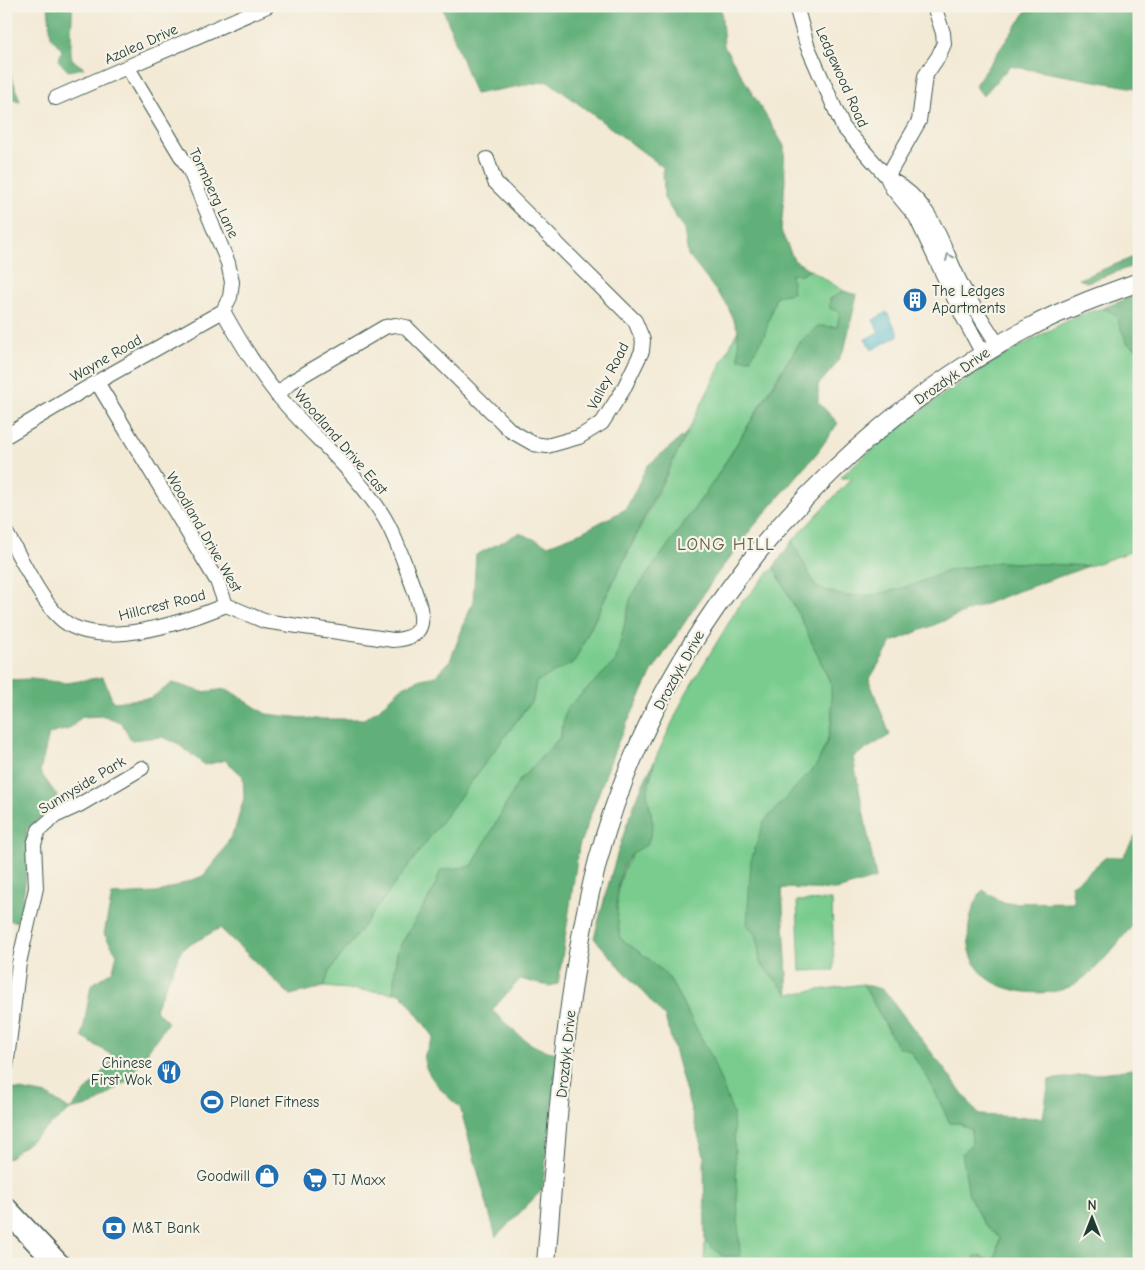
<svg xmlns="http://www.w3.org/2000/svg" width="1145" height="1270" font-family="'Comic Neue',sans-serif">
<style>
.green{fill:#79cc8e;stroke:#4c8461}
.forest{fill:#62b079;stroke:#407656}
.water{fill:#4ab5c8;stroke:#34797e}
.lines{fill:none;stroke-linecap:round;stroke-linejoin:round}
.minor-casing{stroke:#3f574c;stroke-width:16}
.tertiary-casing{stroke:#3f574c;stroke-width:20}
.primary-casing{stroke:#3f574c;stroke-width:25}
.minor{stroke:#fff;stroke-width:14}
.tertiary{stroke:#fff;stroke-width:18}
.primary{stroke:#fff;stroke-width:22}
.oneway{stroke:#8f9e9a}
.labels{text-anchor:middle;stroke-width:4.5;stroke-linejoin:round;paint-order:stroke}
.street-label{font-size:15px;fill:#1f3d34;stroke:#f7f3e8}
.poi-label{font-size:15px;fill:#1f3d34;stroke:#f7f3e8;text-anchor:start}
.quarter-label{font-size:18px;letter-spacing:1px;fill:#636149;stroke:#f7f3e8}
</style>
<rect width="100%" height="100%" fill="#f7f3e8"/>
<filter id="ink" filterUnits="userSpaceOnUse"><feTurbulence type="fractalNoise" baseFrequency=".02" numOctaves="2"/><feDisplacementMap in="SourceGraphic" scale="10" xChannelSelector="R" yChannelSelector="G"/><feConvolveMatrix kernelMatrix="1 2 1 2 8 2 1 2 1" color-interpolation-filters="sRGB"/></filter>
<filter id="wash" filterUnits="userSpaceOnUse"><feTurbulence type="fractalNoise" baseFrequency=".0096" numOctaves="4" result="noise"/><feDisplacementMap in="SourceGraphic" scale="20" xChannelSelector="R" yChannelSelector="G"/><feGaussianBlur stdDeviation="1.12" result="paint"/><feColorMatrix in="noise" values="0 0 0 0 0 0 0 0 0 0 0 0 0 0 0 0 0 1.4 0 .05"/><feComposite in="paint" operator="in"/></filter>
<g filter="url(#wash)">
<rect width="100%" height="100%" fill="#f3ead5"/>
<!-- green -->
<path class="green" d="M810,270L844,291L830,299L840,312L837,327L818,326L801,341L786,363L714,481L631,597L616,661L566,709L560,737L519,781L472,866L441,871L433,891L397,951L393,993L324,987L329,972L533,699L536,682L574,662L738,330L739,359L764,336L776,296L791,274L801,275Z
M1103,308L1115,313L1127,343L1139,350V549L1089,566L999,562L950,570L913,585L875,595L843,596L816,587L792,541L852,478H841L850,468C910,418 961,378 1030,341C1056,327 1074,315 1103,308Z
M774,567L802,621L831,684L832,720L827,742L817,764L763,823L748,925L757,936L760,963L788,994L863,984L897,1046L909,1050L928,1078L950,1123H959L971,1130L972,1143L962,1153C970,1193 968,1208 1000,1238L994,1262L977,1255L968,1264H704L705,1241L722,1256L711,1056L669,978L650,960L620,938C611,886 622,865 653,824L647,793L654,762L685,695L740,604Z
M832,900L834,970L800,971L797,901Z"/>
<!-- forest -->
<path class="forest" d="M48,6H72C73,16 69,53 72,58C74,62 80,65 84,68L68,71L58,60L62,50L51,37Z
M442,6H721L724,46L784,146L785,181L781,231L794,260L810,270L801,275L791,274L793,293L776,296L764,336L750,359H739L738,330L727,305L688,255L684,230L664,198L663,167L548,81L475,94Z
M1030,6H1139V94L1135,88L1010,66L983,96L975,85Z
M6,60L20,101L6,98Z
M1139,255V264L1087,282L1079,279Z
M844,291L857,295L845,347L834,367L818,385V402L838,423L817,453L753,527L714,578L652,672L617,744L579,846L558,984L549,986L520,979L492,1010C512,1029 530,1051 559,1053L542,1190L496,1237L460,1107C449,1099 424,1074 424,1059C425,1051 430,1044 434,1037L401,993H393L397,951L433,891L441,870L472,866L519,781L560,738L566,709L616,661L631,597L714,481L801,341L818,326L837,327L840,312L830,309V299Z
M1139,294V350L1127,343L1115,314L1103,308Z
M688,432L658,489L574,662L536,682L533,699L329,972L324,987L290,995L220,928L182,949L155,1009L168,1022L126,1082L93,1105L70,1110L6,1160V1012L18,1015L9,1088L47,1095L70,1110L115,1057L82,1037L91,985L113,970L117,954L104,934L112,895L157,893L203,876L221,854L235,829L244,798L243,776L225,760L205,765L177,743L162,737L131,740L122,723L105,716L82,717L69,729L49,734L40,772L61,801L26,830L29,851L20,922L6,920V680L31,679L67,683L103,677L113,702L151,698L173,683L203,692L227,689L266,714L312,719H364L378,710L401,688L421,679L436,676L450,661L473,601L476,555L519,533L548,545L582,532L626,509L647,466Z
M792,541L816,587L843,596L875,595L913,585L950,570L999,562L1089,566L1010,594L892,642L869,680L890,735L853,757L876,878L837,890L782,888L788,994L760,963L757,936L747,925L751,861L763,823L817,764L827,742L832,720L831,684L802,621L774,567Z
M654,762L647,793L653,824L648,844C642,848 632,852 629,857C614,880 616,912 620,938L650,960L669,978L711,1056L733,1113L740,1256H722L705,1241L704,1156L665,1017L594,938C610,879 625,816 654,762Z
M1139,835V918C1118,941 1098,973 1069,987C1045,998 1001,993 983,974C961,952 966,913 983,890L1003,903L1074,902L1071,885C1085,877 1094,867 1106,857H1123L1135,836Z
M863,984L884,990L979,1115L1043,1118L1049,1080L1139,1068V1264H968L977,1255L994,1262L1000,1238L984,1224L969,1196L962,1153L972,1143L971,1130L959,1123H950L928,1078L909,1050L897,1046Z"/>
<!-- water -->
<path class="water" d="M887,312L899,335L872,350L865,339L879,332L873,320Z"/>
</g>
<g filter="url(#ink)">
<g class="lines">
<defs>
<path id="minor" d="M796,6L807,45L843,127L887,177L892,188L916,217L963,317L983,354
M128,68L190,171L228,263L232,282L230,297L223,311
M56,98L267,6
M887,177L919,121L925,76L938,57L944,44L943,33L934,6
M890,179C933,203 940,241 960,282C971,304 985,324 998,345
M97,382L217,581L226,605L264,621L393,640C429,638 424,617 414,589C405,566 398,541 385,519C357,471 311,436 276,393C255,367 239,340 223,311
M277,395L291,382L385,327L395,325L406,327L511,431L534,444L547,446L579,437L602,423L623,390L642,351L643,340L635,321L495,182L487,159
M6,436L97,382L223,311
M6,533C21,557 39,598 59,617C95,653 185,622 226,605
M6,1067L19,963L36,888L34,844L39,830L55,816L79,805L142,768"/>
<path id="tertiary" d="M546,1264C557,1130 564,989 598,860C658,635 822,440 1025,330C1061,310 1100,296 1139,282"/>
<path id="primary" d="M6,1209L58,1264"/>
</defs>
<!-- minor casing -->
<use href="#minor" class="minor-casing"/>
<!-- tertiary casing -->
<use href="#tertiary" class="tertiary-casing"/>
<!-- primary casing -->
<use href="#primary" class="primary-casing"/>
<!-- minor -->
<use href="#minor" class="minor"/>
<!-- tertiary -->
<use href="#tertiary" class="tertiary"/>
<!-- primary -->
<use href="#primary" class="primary"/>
</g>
<!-- one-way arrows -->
<defs><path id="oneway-chevron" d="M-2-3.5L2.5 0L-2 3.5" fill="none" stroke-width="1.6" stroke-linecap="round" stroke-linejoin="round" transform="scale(1.25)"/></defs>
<use class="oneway" href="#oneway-chevron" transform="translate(949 257) rotate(-114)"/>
</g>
<!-- icons -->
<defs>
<symbol id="building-disc" viewBox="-11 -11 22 22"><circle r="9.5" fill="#1f6fb2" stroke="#f7f3e8"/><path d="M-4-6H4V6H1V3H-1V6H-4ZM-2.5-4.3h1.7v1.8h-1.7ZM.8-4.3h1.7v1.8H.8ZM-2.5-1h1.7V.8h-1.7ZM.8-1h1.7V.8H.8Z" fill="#fff"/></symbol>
<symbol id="restaurant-disc" viewBox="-11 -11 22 22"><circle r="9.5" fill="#1f6fb2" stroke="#f7f3e8"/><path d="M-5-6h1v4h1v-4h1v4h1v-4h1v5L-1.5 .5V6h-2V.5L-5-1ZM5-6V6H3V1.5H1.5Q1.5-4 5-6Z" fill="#fff"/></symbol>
<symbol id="stadium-disc" viewBox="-11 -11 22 22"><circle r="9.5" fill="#1f6fb2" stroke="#f7f3e8"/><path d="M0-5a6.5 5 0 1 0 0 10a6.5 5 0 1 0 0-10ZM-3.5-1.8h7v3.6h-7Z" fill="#fff"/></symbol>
<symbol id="shop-disc" viewBox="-11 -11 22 22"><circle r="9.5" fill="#1f6fb2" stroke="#f7f3e8"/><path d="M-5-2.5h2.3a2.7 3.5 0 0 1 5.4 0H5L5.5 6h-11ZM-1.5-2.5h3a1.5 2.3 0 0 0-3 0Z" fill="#fff"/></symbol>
<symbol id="supermarket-disc" viewBox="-11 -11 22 22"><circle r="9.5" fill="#1f6fb2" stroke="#f7f3e8"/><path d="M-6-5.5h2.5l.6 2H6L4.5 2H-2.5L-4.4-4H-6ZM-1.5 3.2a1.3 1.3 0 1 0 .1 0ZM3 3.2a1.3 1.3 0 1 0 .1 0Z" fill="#fff"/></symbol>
<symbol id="bank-disc" viewBox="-11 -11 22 22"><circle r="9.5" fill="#1f6fb2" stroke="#f7f3e8"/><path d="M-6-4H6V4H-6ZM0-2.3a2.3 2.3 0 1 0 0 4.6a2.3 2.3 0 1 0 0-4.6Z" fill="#fff"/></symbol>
</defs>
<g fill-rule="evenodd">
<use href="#building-disc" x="901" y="286" width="28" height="28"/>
<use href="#restaurant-disc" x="155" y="1058" width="28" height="28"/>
<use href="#stadium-disc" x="198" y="1088" width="28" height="28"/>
<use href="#shop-disc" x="253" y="1162" width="28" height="28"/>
<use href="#supermarket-disc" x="301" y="1166" width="28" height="28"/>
<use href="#bank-disc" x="100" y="1214" width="28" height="28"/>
</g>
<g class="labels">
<!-- street labels -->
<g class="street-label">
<text transform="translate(141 44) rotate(-24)" y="5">Azalea Drive</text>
<text transform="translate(842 77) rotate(66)" y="5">Ledgewood Road</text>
<text transform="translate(214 193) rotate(65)" y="5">Tormberg Lane</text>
<text transform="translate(106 358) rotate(-30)" y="5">Wayne Road</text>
<text transform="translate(608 376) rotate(-63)" y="5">Valley Road</text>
<text transform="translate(952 376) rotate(-35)" y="5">Drozdyk Drive</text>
<text transform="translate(341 442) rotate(49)" y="5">Woodland Drive East</text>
<text transform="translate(204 532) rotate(60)" y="5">Woodland Drive West</text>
<text transform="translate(162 605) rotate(-14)" y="5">Hillcrest Road</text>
<text transform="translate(679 670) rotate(-61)" y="5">Drozdyk Drive</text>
<text transform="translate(82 785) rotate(-31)" y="5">Sunnyside Park</text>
<text transform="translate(566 1054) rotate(-84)" y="5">Drozdyk Drive</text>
</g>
<!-- poi labels -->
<g class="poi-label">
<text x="932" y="296">The Ledges<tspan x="932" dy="17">Apartments</tspan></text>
<text x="152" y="1068" text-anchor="end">Chinese<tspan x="152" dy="17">First Wok</tspan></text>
<text x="230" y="1107">Planet Fitness</text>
<text x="250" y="1181" text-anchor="end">Goodwill</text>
<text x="332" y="1185">TJ Maxx</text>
<text x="132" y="1233">M&amp;T Bank</text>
</g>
<!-- quarter labels -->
<g class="quarter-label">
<text x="726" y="550">LONG HILL</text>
</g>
</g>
<!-- margin -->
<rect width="1145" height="1270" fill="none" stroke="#f7f3e8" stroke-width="25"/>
<!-- north arrow -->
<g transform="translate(1092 1218)" stroke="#f7f3e8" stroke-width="4" paint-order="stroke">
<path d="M0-4L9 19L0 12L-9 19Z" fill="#1f3d34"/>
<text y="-8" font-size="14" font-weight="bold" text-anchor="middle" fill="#1f3d34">N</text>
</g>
</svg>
